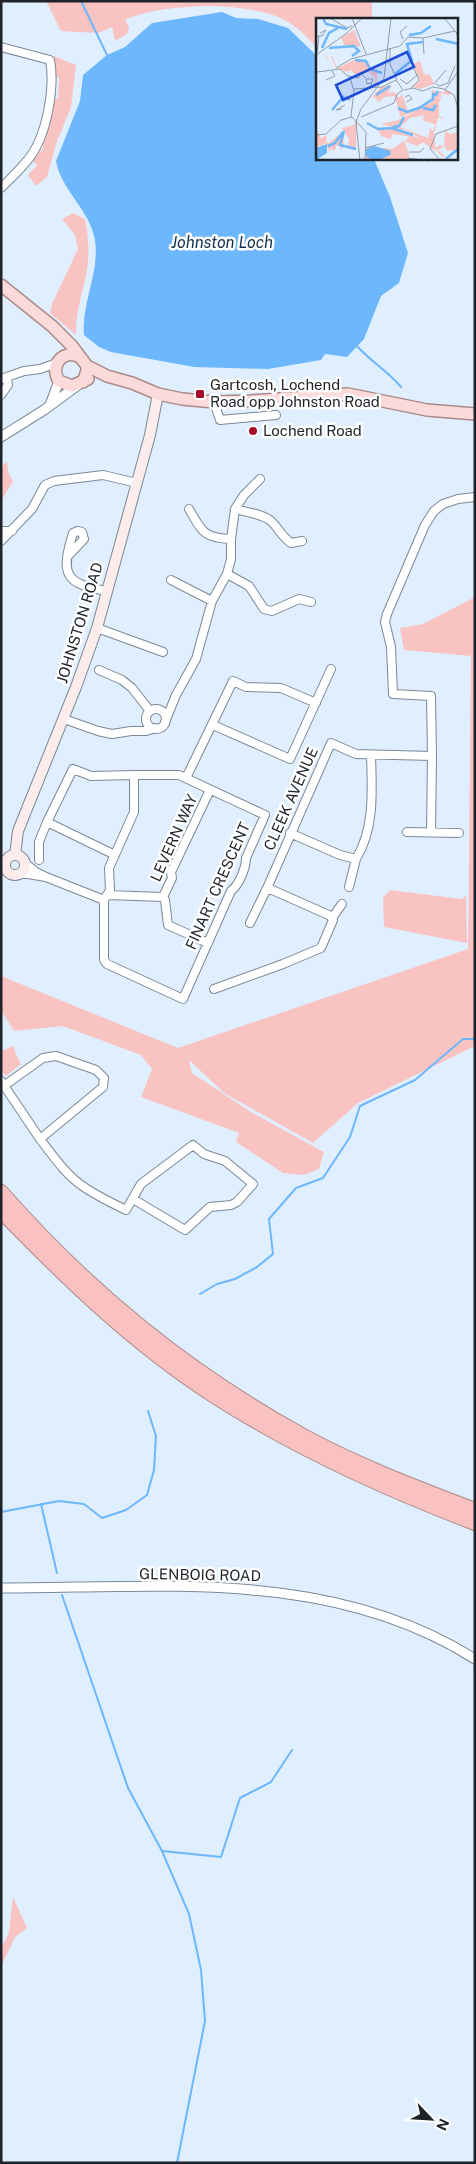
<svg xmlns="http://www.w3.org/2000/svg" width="476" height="2164" font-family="'Public Sans',sans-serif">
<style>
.green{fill:#f9c3c1}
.water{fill:#6db7fc}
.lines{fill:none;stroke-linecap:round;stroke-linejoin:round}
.stream{stroke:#6db7fc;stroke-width:2}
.minor-casing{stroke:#7a8896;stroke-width:10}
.tertiary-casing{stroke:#7a8896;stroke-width:11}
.secondary-casing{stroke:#7a8896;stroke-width:12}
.primary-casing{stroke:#ac8a8a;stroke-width:14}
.motorway-casing{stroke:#ac8a8a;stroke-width:16}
.minor{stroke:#fff;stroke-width:8}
.tertiary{stroke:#fff;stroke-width:9}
.secondary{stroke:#fdecec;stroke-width:10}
.primary{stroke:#fbdad9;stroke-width:11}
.motorway{stroke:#f9c1bf;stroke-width:14}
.poi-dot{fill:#a60b2a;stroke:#fff;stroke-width:2}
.labels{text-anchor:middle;stroke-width:5;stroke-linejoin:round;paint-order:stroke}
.poi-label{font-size:15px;fill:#1d2329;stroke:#fff;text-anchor:start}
.street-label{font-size:15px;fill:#1d2329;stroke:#fff}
.water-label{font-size:16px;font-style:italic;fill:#13324e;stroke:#fff}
.inset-river{fill:none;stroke:#6db7fc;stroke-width:2.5}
.inset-road{fill:none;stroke:#929da9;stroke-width:1}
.view{fill:#1d4ed8;fill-opacity:0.15;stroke:#1d4ed8;stroke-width:2.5}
.inset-edge{fill:none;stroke:#1d2329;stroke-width:2.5}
</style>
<rect width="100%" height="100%" fill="#e0efff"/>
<!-- green -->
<path class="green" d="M46,1H372V19H317V48C309,38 299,29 288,22C252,0 162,3 125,20L129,27L127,34L115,41L112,27L98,33L61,31Z
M54,56L76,65L71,107L56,144L47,177L36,186L28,175L37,165L32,160L37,152L42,151L53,101L58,98L59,78L55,75Z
M73,213L85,219C88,236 90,253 87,270C83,292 75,312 76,335L50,313L52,304L78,249L75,235L62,219Z
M7,461L8,471L13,482L1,501V467Z
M475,597V1046L358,1103L313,1143L224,1093L189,1060L192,1073L251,1112L324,1152L319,1169L304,1175L283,1173L236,1142L239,1133L141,1097L152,1069L141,1055L63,1026L14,1031L1,1010V976L178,1048L468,949L471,656L404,650L400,628L423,624Z
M390,890L461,899L466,896L467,943L384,927L383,898Z
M14,1046L15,1052L21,1064L6,1076L1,1071V1051Z
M13,1897L27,1928L15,1937L1,1967V1948L9,1933Z"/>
<!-- water -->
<path class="water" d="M222,12L236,18L258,19L288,28L317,56V159H374L390,197L408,253L399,283L381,296L364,339L347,357L325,354L321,360L268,369L194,367L111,352L99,347L84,335C81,304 100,272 95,240C90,210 61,190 56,161L80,101L83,75L107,55L125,47L152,23Z"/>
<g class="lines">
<!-- stream -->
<path class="stream" d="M81,1L107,55
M357,346C371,362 387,370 401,387
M200,1294L217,1284L235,1279L257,1267L273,1254L269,1219L296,1188L323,1178L350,1137L360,1106L415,1080L463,1039H475
M41,1504L57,1573
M1,1512L59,1501L84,1504L102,1518L126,1510L147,1495L154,1470L156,1436L148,1411
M62,1595L128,1788L162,1851L189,1914L201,1970L205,2021L177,2163
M162,1851L221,1857L240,1798L271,1782L292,1750"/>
<defs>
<path id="minor" d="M1,47L50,60C55,88 47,134 30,157C22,168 11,178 1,188
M1,379L24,371L40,369L57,363
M1,395L8,385L7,378
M214,402L220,420L276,415
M189,509C202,531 203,538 231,539
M235,509C246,512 264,514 272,522C280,530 281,536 291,543L302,541
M1,531H12
M1,541L32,509L45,485L54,481L103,475L137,483
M67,557L84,539L82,532L78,531L73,533C60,575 65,584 107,591
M227,574L249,586L264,609L272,611L299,599L311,602
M171,580L212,601
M97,628L163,652
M99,670L122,680L132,688L150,711
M146 719a10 10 0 1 1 20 0a10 10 0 1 1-20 0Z
M64,719L98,731L112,734L131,731H146L155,728
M165,722L176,695L196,659L212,601L227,574L231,559V539L235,509L244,495L260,479
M213,725L290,759L331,669
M186,778L233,681L246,687L281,688L316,703
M407,832L459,833
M431,832L432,756
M290,833L340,855L356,859C375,828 372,790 371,755
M115,855L47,822L73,769L91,776L134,775
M39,860V842L47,822
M19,874H28L46,877L36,872L25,863
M46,877L104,900V960L107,964L183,999L231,891C239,885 246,868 246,858L265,815L179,775H134V812L109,868L110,890L104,900
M349,887L356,859
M107,895L163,897L165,900L168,925L208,943
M163,897L172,878L171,872L210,790
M332,918L342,904
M250,923L268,886
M214,989L283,964L321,948L333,920L331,916L270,889L268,886L331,743L356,754L432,756L431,696L393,694L391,647L385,622L387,614L425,525L434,511L443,504L458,499L475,497
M1,1081L40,1139L103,1087L104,1078L96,1070L56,1056L43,1058L5,1085
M40,1139C53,1156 66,1175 84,1187C97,1196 112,1203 126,1210L141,1184L193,1145L204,1154L225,1161L253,1184L237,1202L231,1205L210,1207L185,1230L133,1199"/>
<path id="tertiary" d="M50,405L59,381
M1,437L44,410L78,385
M1,1588C163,1588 331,1568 475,1659"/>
<path id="secondary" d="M5 865a10 10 0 1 1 20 0a10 10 0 1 1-20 0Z
M15,855L18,831L76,687L97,628L150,435L158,394"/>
<path id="primary" d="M1,285L52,326L72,346L87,366V371L83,382
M80,357C63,348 49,366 59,381L72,386L88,379
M87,366L107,376L132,383L158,394L182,399L214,402L251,401L348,394L427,410L475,414"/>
<path id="motorway" d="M1,1192C90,1293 187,1372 305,1437C359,1466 417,1488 475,1510
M1,1211C66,1278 134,1344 213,1395C295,1448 383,1488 475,1523"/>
</defs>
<!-- minor casing -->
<use href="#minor" class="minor-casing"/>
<!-- tertiary casing -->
<use href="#tertiary" class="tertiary-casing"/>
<!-- secondary casing -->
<use href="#secondary" class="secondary-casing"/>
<!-- primary casing -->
<use href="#primary" class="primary-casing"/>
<!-- motorway casing -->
<use href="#motorway" class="motorway-casing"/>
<!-- minor -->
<use href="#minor" class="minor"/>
<!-- tertiary -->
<use href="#tertiary" class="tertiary"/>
<!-- secondary -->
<use href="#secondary" class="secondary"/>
<!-- primary -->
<use href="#primary" class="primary"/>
<!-- motorway -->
<use href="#motorway" class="motorway"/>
</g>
<!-- markers -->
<g class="poi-dot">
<rect x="195" y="389" width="10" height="10" rx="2.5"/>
<circle cx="253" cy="431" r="5"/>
</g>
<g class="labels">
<!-- poi labels -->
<g class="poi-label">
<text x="210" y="390">Gartcosh, Lochend<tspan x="210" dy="17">Road opp Johnston Road</tspan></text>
<text x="263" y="436">Lochend Road</text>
</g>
<!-- street labels -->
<g class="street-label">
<text transform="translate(80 623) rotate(-73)" y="5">JOHNSTON ROAD</text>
<text transform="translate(291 799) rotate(-66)" y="5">CLEEK AVENUE</text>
<text transform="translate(174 838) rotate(-66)" y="5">LEVERN WAY</text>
<text transform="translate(218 886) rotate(-66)" y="5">FINART CRESCENT</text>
<text transform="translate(200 1575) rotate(1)" y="5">GLENBOIG ROAD</text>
</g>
<!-- water labels -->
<g class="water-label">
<text x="222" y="248">Johnston Loch</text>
</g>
</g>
<!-- overview -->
<g transform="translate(316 18)">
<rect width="142" height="142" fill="#e0efff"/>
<path d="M38,12L45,29L28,27L25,20ZM6,34L12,40L16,38L21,50L40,41L49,43L61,54V66L59,68V60L52,53L42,59L35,53L39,50L31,54L20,50L15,39L11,41ZM104,43L108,56L114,57L118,66L104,71L97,69L104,62L97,46ZM76,67L72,75L78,74L83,80L86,76L92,93L115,85L119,80L115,72L126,74L121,81L129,72L133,74L135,72L134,77L126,76L123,85V99H127L126,104V100H122L118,114L120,134L107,124L101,128L88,123L93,120L91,118L76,116L75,121L65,118L62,111L73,109L105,121L92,113L65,106L82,102L100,93L84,99L79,78L68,79L63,84L58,79L55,80L65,69ZM108,97L107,103L119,106L117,113L114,110L112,120L84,109L94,100ZM41,100L40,131L32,130L33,121L26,110L38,107ZM0,110L5,120L11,117L10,124L13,125L27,113L28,129L25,132L24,127L20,128L19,133L14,130V136L10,125L0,130ZM129,113L135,116L142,114L140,119L142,130L139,133L130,132L129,128L122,132L133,142L123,136L120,130L123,127L128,128ZM88,123L93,136V142H49L51,128L76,131Z" fill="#f9c3c1" fill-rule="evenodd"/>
<path d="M11,126V135L0,142V130ZM58,128L75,133L74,137L63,142L54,141L50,138V131Z" fill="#6db7fc"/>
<path class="inset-river" d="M7,0L10,6L31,11M93,17L105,15L115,8M120,21L143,26M6,30L13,15L22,10M13,30L38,28L43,33L36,38M39,42L50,43L54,51L66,55M96,43L91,26L107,24M79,56L95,43M60,77L74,68M82,90L91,94L103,90L117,81V76L120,77L122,73M107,90L117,92L120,87M16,92L28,78M51,105L62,111L76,110L97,117M77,109L83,108L88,99M28,113L24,127L40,131M12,128L19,125L27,114M130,141L143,130"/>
<path class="inset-road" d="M14,0L31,10L36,8M36,0L50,36M128,0L140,14L143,22M0,18H6L10,12L4,15M107,20L108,36M87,21L84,14L91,8M74,30V46L81,62M1,34L3,18M0,37L31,15L46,0M20,50L35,41L84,28L92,19L107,20L139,13M1,54L24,51L34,60L38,73L35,98L50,114L49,143M32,58L42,60L45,56L50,60M84,61L91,66L102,56M10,62L19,58L16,53M55,65L51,66L50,61H57L55,67M118,66L130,52M120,66L123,68L132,65L139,48M95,70L103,62L98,51M38,71L66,69L80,62L87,72M88,72L97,70L107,73L117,69L128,71L138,77L143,93M129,72L143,52M34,79V82L29,81V79ZM89,79L93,77L96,81L90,84M26,91L20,92L29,87M45,99L78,85L81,76L87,72M0,117L10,116L25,102L36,99M49,130L68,125M114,131L120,116L142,108M114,131L125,143M93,134H104L108,130M92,140L113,143M44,143L40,104L45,91L68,60L75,0"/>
<path class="view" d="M91,34L98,49L27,82L20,67Z"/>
<rect width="142" height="142" class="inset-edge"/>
</g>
<!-- border -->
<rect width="476" height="2164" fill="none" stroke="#1d2329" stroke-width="5"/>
<!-- north arrow -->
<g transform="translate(431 2119) rotate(115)" stroke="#ffffff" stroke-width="4" paint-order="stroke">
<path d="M0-4L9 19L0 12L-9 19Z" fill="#1d2329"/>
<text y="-8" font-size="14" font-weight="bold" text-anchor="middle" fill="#1d2329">N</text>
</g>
</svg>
